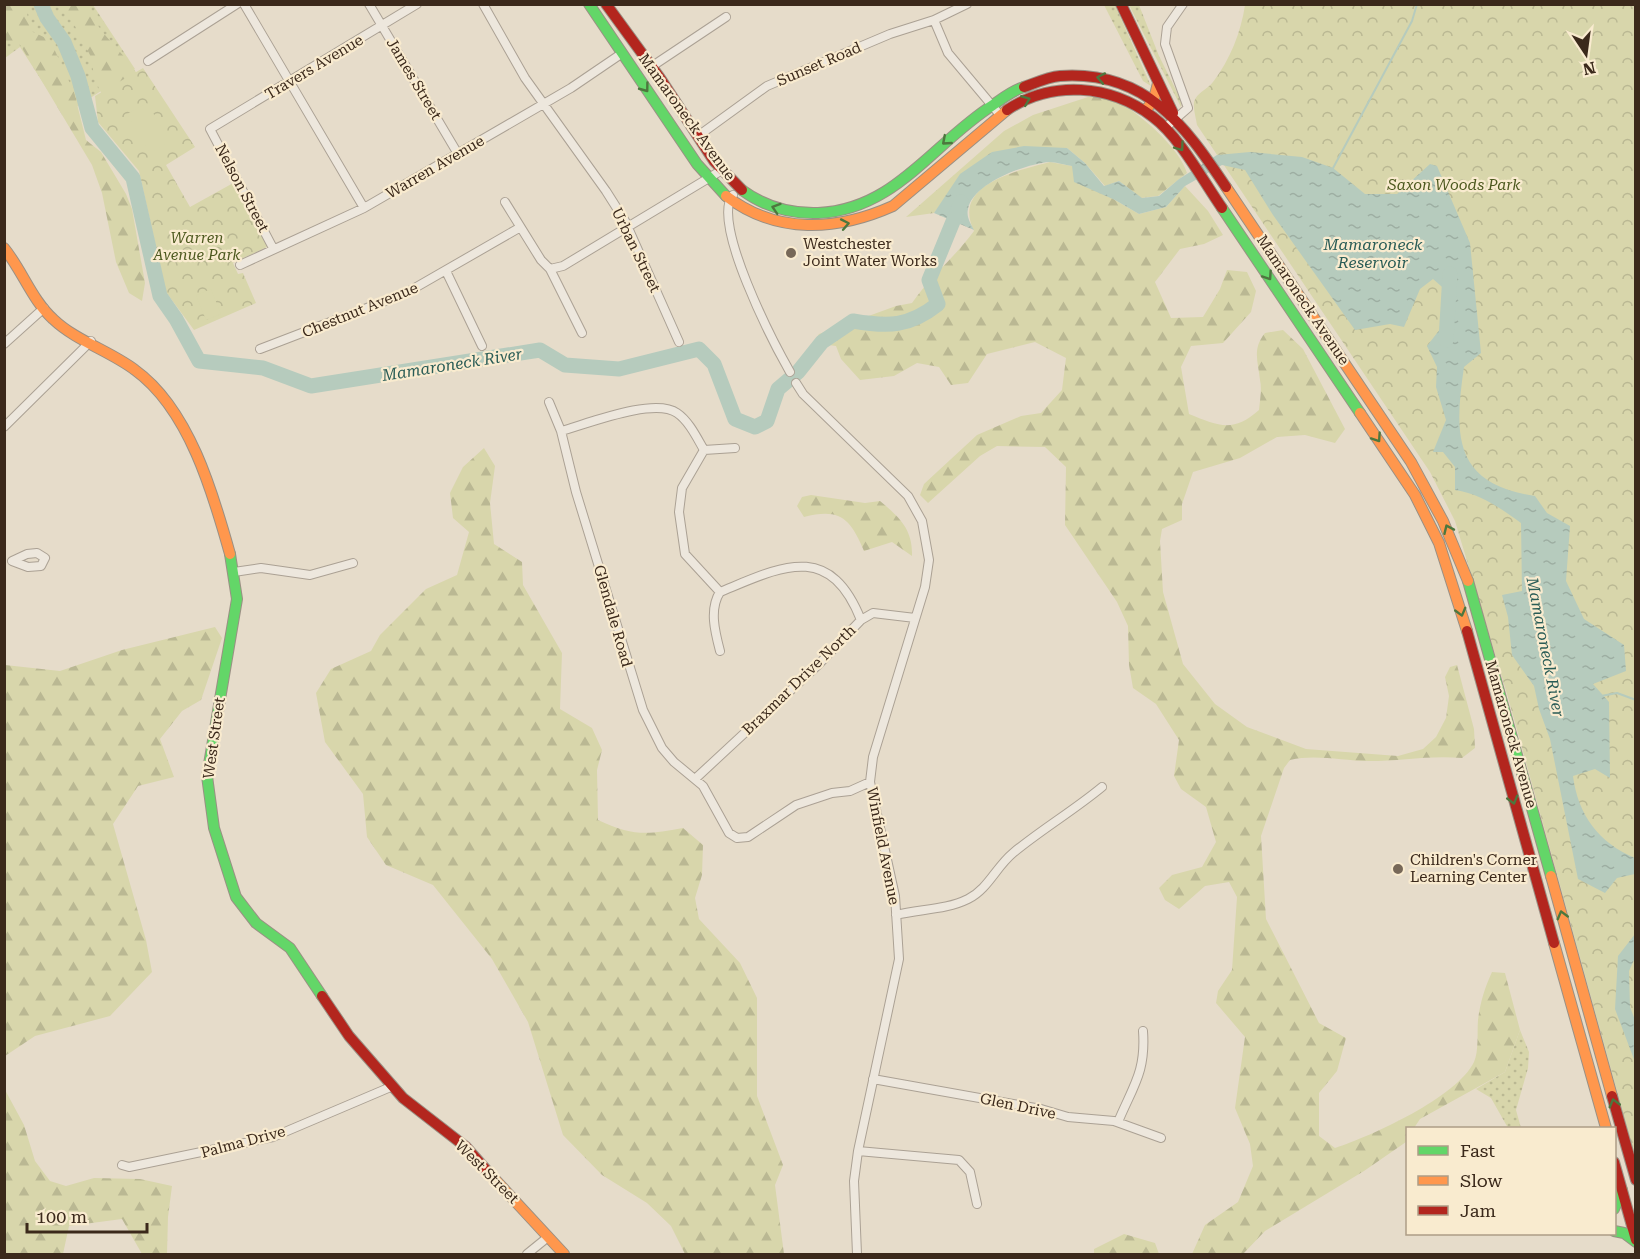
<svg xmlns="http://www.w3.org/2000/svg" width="1640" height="1259" font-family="'Roboto Serif',serif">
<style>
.grass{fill:url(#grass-dots)}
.forest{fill:url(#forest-firs)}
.park{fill:url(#park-crowns)}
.pitch{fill:#d8d6ab}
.water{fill:url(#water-ripples)}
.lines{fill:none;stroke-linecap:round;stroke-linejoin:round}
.stream{stroke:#b6cbbd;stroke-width:2}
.river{stroke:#b6cbbd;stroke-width:15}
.street-casing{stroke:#aba194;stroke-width:10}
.fast-casing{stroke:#9a9084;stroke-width:12}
.slow-casing{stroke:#9a9084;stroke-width:12}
.jam-casing{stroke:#9a9084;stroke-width:12}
.street{stroke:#ede7dd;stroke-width:8}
.fast{stroke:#63d668;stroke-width:10}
.slow{stroke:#ff974d;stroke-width:10}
.jam{stroke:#b3261e;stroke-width:10}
.oneway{stroke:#4d773e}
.poi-dot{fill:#776858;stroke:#f9ebcf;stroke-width:2}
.labels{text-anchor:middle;stroke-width:4.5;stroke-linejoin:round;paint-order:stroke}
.street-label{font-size:15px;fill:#3b291b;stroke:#f9ebcf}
.park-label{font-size:15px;font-style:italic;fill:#4d591f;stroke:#f9ebcf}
.poi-label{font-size:15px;fill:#3b291b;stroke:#f9ebcf;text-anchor:start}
.water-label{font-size:16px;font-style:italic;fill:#295c56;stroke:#f9ebcf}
</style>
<defs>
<pattern id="grass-dots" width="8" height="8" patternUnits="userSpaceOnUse" patternTransform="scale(1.5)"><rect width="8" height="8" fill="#d8d6ab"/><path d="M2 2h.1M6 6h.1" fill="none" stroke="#bab893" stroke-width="1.8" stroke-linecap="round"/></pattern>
<pattern id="forest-firs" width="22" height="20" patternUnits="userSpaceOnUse" patternTransform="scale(1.5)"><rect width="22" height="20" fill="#d8d6ab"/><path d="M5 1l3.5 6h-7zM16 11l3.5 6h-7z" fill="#bab893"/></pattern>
<pattern id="park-crowns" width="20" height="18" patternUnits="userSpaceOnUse" patternTransform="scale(1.5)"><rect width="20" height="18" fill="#d8d6ab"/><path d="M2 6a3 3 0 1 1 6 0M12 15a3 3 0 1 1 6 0" fill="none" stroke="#bab893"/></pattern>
<pattern id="water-ripples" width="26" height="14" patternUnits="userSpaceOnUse" patternTransform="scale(1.5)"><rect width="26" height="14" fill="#b6cbbd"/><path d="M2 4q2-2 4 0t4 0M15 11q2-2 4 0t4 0" fill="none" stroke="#9daea2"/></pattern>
</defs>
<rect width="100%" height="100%" fill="#e6dcca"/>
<!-- grass -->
<path class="grass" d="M5,5H93L135,69L64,115L20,47L5,58Z
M1104,5H1115L1151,86L1143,81Z
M1129,5H1139L1159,56L1182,102L1181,107Z
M1520,1030L1529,1052L1528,1068L1516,1110L1521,1128H1508L1491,1098L1476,1089L1505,1072Z"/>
<!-- forest -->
<path class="forest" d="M5,4L25,5L31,31L50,40L74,92L86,140L101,152L126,194L132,209L145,283L142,301L129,293L116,262L102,193L92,165L19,43H5Z
M64,5H88C98,37 127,52 141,81L106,103L95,80L90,55Z
M1088,97C1096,97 1109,96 1116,100C1140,114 1179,147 1187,173L1158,196L1141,198L1119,181L1105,186L1085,163L1067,148L944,200L934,213L906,217L1004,131L1033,115Z
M1050,162L1072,166L1115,200L1139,214L1166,207L1185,186L1208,211L1223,235L1204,244L1180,249L1155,282L1171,318L1203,317L1220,289L1227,270L1247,272L1256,291L1251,312L1223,343L1191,346L1181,367L1189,414C1219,426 1233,433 1259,410C1260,400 1262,389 1260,380C1258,361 1252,349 1265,333L1283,330L1303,349L1345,429L1335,443L1305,435L1277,437L1240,458L1193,472L1182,504V520L1162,529L1160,541L1163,592L1183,664L1215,704L1247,727L1306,749L1398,756L1423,749L1436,737L1446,718L1449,696L1445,677L1450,667L1457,665L1474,729L1475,748L1462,758C1431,755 1400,761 1369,761C1342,761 1316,754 1290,760L1284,768L1261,836L1266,919L1319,1023L1346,1038L1337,1071L1319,1093V1136L1335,1148C1372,1136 1457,1097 1474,1062C1479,1051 1477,1032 1478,1020C1480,1003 1485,987 1492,972L1505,973L1520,1030L1505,1072L1420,1119L1414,1128H1408L1406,1142L1364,1171L1265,1231L1243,1254H1192L1205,1225L1238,1202L1253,1166L1250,1144L1235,1108L1245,1037L1216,1003L1218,991L1232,970L1237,897L1229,882L1205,886L1179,909L1165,900L1159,888L1172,875L1202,867L1216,842L1206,807L1181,789L1174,776L1179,740L1156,704L1133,688L1129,665L1128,626L1117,602L1065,525L1066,467L1045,447L997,446L980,456L928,503L920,495L924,484L977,435L1021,416L1041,413L1062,390L1066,358L1035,342L987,354L968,383L951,385L939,367L917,363L894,376L860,380L841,359L836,346L813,343L819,334L896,306L912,303C930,277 955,257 974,231C951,184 1017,171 1050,162Z
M484,448L495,466L490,503L494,544L522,562L523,585L562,653L560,709L592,728L602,750L597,770L598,820C633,836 646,835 683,828L703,845L702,875L695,898L699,919L740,963L757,998V1096L783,1165L775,1185L784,1254H685L671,1226L647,1203L602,1175L563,1135L528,1022L492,959L433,885L386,865L367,837L363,794L325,742L316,693L331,669L371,651L380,635L426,589L457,575L469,532L453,518L450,493L463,467Z
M811,495L865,503L880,501C899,517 913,529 912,556L892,542L864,551C850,518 840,508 804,517L797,506L802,497Z
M215,627L222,638L201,700L182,711L160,739L174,777L138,786L113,824L146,940L152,972L110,1016L35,1036L5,1056V665L60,671L122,650Z
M4,1088L24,1125L35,1161L50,1181L66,1186L94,1178L140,1179L172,1186L168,1217L167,1254H142L122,1219L69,1226L63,1254H5Z
M1124,1234L1155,1243L1159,1254H1094V1249Z"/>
<!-- park -->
<path class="park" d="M1245,5H1635V1156L1507,694L1455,521L1430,472L1197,125C1196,118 1193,109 1194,102C1197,92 1207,90 1213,82C1230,60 1241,32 1245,5Z
M143,68L195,147L166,165L190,207L235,182L269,246L233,263L238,274L243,273L256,303L194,330L166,292L139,171L98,122L95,96Z"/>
<!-- pitch -->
<path class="pitch" d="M147,103L170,141L150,153L127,114Z
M211,289L221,314L206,320L196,295Z"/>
<!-- water -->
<path class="water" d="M1024,146L1067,148L1085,163L1104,186L1119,181L1142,198L1159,196L1179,179L1217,155L1250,152L1302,157L1333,168L1365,194H1397L1430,164L1437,166L1470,243L1481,353L1464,367C1454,435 1453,484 1535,496L1547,513L1570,526L1566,581L1584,619L1624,645L1626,671L1593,684L1609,702L1610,778L1595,769L1573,776C1578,815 1599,843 1635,858V874L1617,878L1605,893L1578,879L1550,739L1539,709L1534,686L1512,655L1508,617L1502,595L1522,591L1521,523C1500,508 1481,494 1455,490V467L1443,452H1433L1446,420L1436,387L1437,367L1427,346L1451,315L1449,293L1433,279L1420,289L1404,327L1390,324L1355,330L1273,215L1245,170L1222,165L1185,186L1166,207L1139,214L1115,200L1074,182L1072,166C1065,165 1056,162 1049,162C1026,164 973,183 968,209C966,217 971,224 974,230L934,213L960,174L992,152Z
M1635,934V958L1629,971L1630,1007L1635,1020V1062L1615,1009L1618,956Z"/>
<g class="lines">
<!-- stream -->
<path class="stream" d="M1332,170L1412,21L1417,4
M1601,696L1617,693L1636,700"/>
<!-- river -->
<path class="river" d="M41,4L47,18L64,42L78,76L92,128L133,178L160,296L176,319L199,361L263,368L311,386L540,350L565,365L619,369L699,349L714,364L735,419L755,427L767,421L778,389L798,372L822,342L853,321C888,327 909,327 938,304L929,280L961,202
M1446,340L1450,274"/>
<defs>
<path id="street" d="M244,4L364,208
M369,4L458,154
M483,4L525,78L606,191L625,221L679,342
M934,20L948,53L1000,115
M148,61L237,4
M651,67L726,17
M1165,128L1188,108L1165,44L1167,27L1183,4
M698,136L767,86L890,34L934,20L967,4
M733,195C710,221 774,344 790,372
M505,202L541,260L550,269L582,333
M273,248L210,129L417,4
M240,265L364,208L571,88L621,54
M550,269L563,266L722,170
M446,271L482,346
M4,344L44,308
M260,349L406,293L519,228
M796,383L803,394L908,496L922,521L929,560L925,587L873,757L870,782L895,896L899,959L858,1151L854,1181L857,1254
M549,402L561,431L576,492L643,710L662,748L674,762L703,786L729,833L737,838L748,837L796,805L832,793L850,791L870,782
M4,427L91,341
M561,431C587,424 654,397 677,413C689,421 697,438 704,450L682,488L679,512L685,554L720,592C781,567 829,540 861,620
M704,450L735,448
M37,553L45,558L41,566L28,567L12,561L27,554Z
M234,572L261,568L310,575L353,563
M720,651C715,632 709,609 720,592
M695,779L819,664L861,620L873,613L915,618
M896,915C920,909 946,910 968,899C988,889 996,867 1013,853C1042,829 1073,811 1102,787
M873,1079L1041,1109L1068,1117L1114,1121L1161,1138
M1118,1122C1133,1086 1146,1072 1143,1031
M858,1151L959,1160L970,1172L977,1204
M122,1165L129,1167L273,1137L393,1086
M527,1254L548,1237"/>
<path id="fast" d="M589,4L697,164L726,196
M742,190C765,207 789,214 818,213C895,210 933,143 993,105C1003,98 1013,90 1024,87
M1222,208L1360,413
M230,554L237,599L207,776L214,828L236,897L256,923L290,948L322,996
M1468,581L1551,876
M1614,1209L1622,1190
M1614,1231L1624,1233L1636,1242"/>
<path id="slow" d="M1146,110L1154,99L1158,83
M1226,187L1411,462L1443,521L1468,581
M726,196C777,235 837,231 893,206L1007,110
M4,248C22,270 32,300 53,319C76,341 110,351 135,370C189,409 213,493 230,554
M1360,413L1415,495L1439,543L1467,631
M1551,876L1612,1096
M1554,943L1606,1128
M489,1173L564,1254"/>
<path id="jam" d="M606,4L660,78L714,161L742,190
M1121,4L1173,113
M1024,87C1035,83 1048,77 1060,76C1145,70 1184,124 1226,187
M1007,110C1052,80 1110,84 1153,117C1180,137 1203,181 1222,208
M1467,631L1554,943
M322,996L349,1036L403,1098L466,1147L489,1173
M1612,1096L1636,1180
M1614,1162L1636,1240"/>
</defs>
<!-- street casing -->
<use href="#street" class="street-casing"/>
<!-- fast casing -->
<use href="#fast" class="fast-casing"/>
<!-- slow casing -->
<use href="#slow" class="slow-casing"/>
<!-- jam casing -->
<use href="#jam" class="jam-casing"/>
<!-- street -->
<use href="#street" class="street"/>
<!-- fast -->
<use href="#fast" class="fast"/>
<!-- slow -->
<use href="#slow" class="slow"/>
<!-- jam -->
<use href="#jam" class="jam"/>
</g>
<!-- one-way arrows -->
<defs><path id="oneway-chevron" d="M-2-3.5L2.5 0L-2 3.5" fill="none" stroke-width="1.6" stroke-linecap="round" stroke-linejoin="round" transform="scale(1.5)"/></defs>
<g class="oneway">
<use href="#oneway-chevron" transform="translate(1101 78) rotate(-169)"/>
<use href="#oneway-chevron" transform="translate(645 88) rotate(53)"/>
<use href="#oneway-chevron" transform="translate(1026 100) rotate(-22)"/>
<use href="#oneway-chevron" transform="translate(946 141) rotate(139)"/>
<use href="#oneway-chevron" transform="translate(1180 147) rotate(54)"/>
<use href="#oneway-chevron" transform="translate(776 208) rotate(-162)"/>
<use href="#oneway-chevron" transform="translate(845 224) rotate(-11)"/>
<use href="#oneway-chevron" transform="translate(1268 276) rotate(56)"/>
<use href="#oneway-chevron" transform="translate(1377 438) rotate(56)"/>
<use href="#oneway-chevron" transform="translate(1448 529) rotate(-114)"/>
<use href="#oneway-chevron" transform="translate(1461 612) rotate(75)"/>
<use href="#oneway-chevron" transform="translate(1513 800) rotate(74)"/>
<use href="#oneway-chevron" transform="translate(1562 915) rotate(-105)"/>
<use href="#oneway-chevron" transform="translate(1614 1103) rotate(-105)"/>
</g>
<!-- markers -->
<g class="poi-dot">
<circle cx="791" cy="253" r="6"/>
<circle cx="1398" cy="869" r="6"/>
</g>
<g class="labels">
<!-- street labels -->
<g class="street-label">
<text transform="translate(819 64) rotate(-23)" y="5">Sunset Road</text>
<text transform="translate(314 67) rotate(-31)" y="5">Travers Avenue</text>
<text transform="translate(414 79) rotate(59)" y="5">James Street</text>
<text transform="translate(687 117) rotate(54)" y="5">Mamaroneck Avenue</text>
<text transform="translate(435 167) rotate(-30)" y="5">Warren Avenue</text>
<text transform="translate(242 188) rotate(62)" y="5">Nelson Street</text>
<text transform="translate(636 250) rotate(64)" y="5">Urban Street</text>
<text transform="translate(1303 300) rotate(56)" y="5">Mamaroneck Avenue</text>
<text transform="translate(360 310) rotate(-22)" y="5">Chestnut Avenue</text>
<text transform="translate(613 616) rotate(74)" y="5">Glendale Road</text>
<text transform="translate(799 680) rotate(-44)" y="5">Braxmar Drive North</text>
<text transform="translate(1511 734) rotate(74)" y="5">Mamaroneck Avenue</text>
<text transform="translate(214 738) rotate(-82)" y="5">West Street</text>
<text transform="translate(883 846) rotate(79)" y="5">Winfield Avenue</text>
<text transform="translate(1018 1106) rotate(12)" y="5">Glen Drive</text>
<text transform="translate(243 1142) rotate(-15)" y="5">Palma Drive</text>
<text transform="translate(487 1172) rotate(45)" y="5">West Street</text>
</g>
<!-- park labels -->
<g class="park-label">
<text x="1454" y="190">Saxon Woods Park</text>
<text x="197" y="243">Warren<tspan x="197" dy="17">Avenue Park</tspan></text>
</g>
<!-- poi labels -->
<g class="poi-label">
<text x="803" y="249">Westchester<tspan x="803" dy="17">Joint Water Works</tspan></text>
<text x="1410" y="865">Children's Corner<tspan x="1410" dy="17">Learning Center</tspan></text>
</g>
<!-- water labels -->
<g class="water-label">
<text x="1373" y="250">Mamaroneck<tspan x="1373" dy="18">Reservoir</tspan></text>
<text transform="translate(452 364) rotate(-9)" y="6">Mamaroneck River</text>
<text transform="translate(1546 647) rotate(79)" y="6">Mamaroneck River</text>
</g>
</g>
<!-- border -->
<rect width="1640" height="1259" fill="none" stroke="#3b291b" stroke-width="12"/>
<!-- legend -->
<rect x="1406" y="1127" width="210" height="108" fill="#f9ebcf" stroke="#ad9d87" stroke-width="1.5"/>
<rect x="1418" y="1146" width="30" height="9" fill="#63d668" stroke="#ad9d87" stroke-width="1.5"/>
<text x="1460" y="1157" font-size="18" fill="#3b291b">Fast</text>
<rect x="1418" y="1176" width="30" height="9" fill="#ff974d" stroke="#ad9d87" stroke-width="1.5"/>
<text x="1460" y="1187" font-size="18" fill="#3b291b">Slow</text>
<rect x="1418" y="1206" width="30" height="9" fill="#b3261e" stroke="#ad9d87" stroke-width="1.5"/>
<text x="1460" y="1217" font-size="18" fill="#3b291b">Jam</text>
<!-- north arrow -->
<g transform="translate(1586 54) rotate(167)" stroke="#f9ebcf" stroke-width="4.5" paint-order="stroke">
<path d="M0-4.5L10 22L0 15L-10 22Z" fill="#3b291b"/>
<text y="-9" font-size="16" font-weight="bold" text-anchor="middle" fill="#3b291b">N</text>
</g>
<!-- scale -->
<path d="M27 1223v9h120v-9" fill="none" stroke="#3b291b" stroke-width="3"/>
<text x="36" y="1223" font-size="18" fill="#3b291b" stroke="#f9ebcf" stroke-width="4.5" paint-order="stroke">100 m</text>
</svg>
